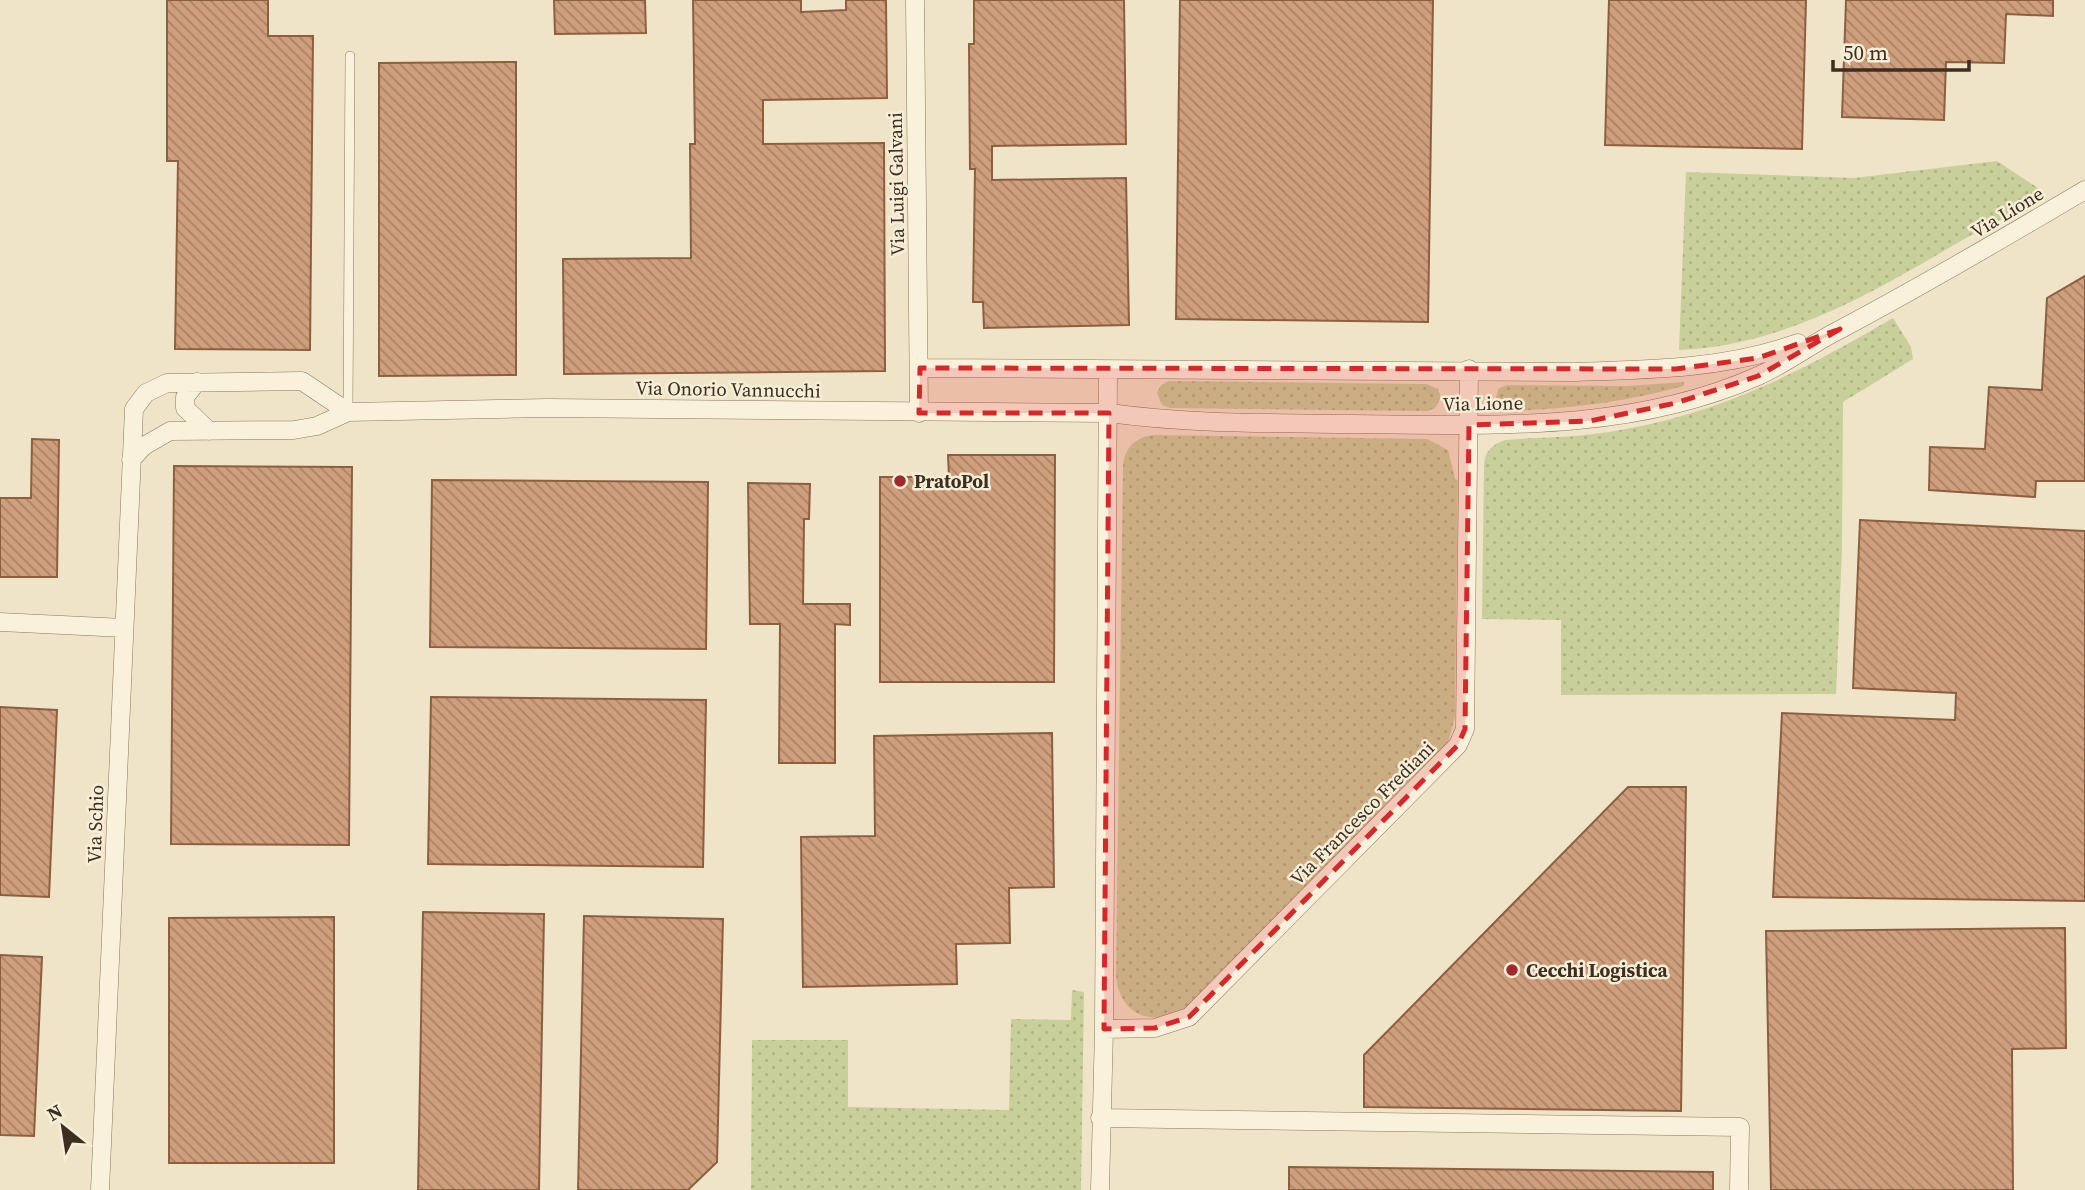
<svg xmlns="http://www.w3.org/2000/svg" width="2085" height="1190" font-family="'Source Serif 4',serif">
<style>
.grass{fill:url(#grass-dots)}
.building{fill:url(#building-back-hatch);stroke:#8d5f41;stroke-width:2}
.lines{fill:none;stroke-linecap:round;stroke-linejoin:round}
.lane-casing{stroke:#8d765c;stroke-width:10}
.street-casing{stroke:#8d765c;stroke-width:19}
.lane{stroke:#faf1dc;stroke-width:9}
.street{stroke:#faf1dc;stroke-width:18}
.marked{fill:#d62828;fill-opacity:0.2;stroke:#d62828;stroke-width:5;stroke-dasharray:14 9;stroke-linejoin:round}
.poi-dot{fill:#9e2a2b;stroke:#f7eed8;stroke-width:2.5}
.labels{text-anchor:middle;stroke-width:5;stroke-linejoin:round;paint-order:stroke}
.street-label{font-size:19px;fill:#3d2e20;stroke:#f7eed8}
.poi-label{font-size:19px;font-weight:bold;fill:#3d2e20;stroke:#f7eed8;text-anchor:start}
</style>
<defs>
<pattern id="grass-dots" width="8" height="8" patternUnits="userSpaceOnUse" patternTransform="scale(1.75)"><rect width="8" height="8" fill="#c9cf9b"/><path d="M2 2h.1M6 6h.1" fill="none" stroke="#aeb285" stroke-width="1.8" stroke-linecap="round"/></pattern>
<pattern id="building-back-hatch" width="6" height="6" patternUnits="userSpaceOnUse" patternTransform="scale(1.75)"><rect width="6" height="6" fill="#cf9f7d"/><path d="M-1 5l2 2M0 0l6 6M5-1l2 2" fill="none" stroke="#a98266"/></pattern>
</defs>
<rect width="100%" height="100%" fill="#f0e4c8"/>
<!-- grass -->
<path class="grass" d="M1997,161L2044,192C2022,211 1991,224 1966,238C1877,290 1785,346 1679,350L1686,172L1854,178Z
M1893,318L1911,347L1913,359L1843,402L1842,549L1836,694L1561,695V620L1482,619L1484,464C1485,451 1493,444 1505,440C1537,437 1570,438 1601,433C1714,417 1797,374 1893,318Z
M1169,381L1427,384L1438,389L1441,397L1435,408L1427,411L1170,408L1162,405L1157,393L1161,385Z
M1684,382V386C1625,402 1568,409 1508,411L1500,408L1495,401L1499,388L1507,385L1627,386Z
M1152,435L1427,439L1448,450L1455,479L1458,480L1455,716L1448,743L1189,1006C1156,1029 1118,1017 1116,974L1123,467C1124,449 1134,438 1152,435Z
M1072,990L1084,992L1081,1190H751L752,1040H848V1107L1009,1110L1011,1019L1071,1020Z"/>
<!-- building -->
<path class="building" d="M167,0H268V36H313L310,350L175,349L178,161H167Z
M554,0H645L646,33L555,34Z
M693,0H801V12L846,10V0H886L887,98L763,100V144L884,143L885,371L564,374L563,259L691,258L690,144H695Z
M974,0H1124L1126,144L992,146V180L1126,178L1129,325L984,328L983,302H973L975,169H970L969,44H974Z
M1180,0H1433L1428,322L1176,319Z
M1609,0H1806L1802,149L1605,145Z
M1846,0H2053V16L2006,14L2004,63L1946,62L1944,120L1842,117Z
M516,62V375L379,376V63Z
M2085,276V481H2036L2035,497L1929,490L1930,447L1985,449L1989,387L2042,390L2047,298Z
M32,439L59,440L57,577H0V498H31Z
M948,455H1055L1054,682H880V477H949Z
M174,466L352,467L349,845L171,844Z
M432,480L708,482L706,649L430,647Z
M748,483L810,484L809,519H804L803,604H850V625L835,624V763H779L780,624H750Z
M1860,520L2085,531V901L1773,897L1782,713L1955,720L1956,693L1853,688Z
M431,697L706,700L703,867L428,864Z
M0,707L57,710L49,897L0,895Z
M1052,733L1054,887L1009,888L1010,943L956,944L957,984L803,987L801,837L875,836L874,736Z
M1628,787H1686L1681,1111L1364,1107V1055Z
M423,912L544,914L539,1190H418Z
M584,916L723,919L717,1162L688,1190H578Z
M334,917V1163H169V918Z
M2065,928L2066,1048L2012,1049L2013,1190H1771L1766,931Z
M0,955L42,957L34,1136L0,1135Z
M1289,1167L1713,1172V1190H1289Z"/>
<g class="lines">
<defs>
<path id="lane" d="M348,411L350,56"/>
<path id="street" d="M915,0L919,413
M920,368L1572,372C1649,370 1725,369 1798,343
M197,382L185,397V408L209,431
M131,460L144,446L170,431L294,430L317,426L348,412L548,408L1109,413C1189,424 1270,423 1352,424C1489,425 1630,433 1758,376C1787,363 1813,343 1841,329C1924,285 2004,238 2085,190
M0,622L124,628
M1104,1029L1155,1028L1189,1017L1458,745L1465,729L1469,369
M1100,1118L1740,1127L1739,1190
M100,1190L134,409L146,393L167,383L302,381L348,412
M1100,1190L1104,1029L1108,370"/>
</defs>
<!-- lane casing -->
<use href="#lane" class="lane-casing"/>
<!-- street casing -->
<use href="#street" class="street-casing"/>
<!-- lane -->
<use href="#lane" class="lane"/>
<!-- street -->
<use href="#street" class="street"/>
</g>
<!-- marked area -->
<path class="marked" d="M1840,329L1758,376L1676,403L1590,421L1469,425L1465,729L1458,745L1189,1017L1155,1028L1104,1029L1109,413H919L920,368L1676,369L1758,358Z"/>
<!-- markers -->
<g class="poi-dot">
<circle cx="900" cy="481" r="7"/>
<circle cx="1512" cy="970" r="7"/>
</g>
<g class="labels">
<!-- street labels -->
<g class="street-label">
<text transform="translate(896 184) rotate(-91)" y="7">Via Luigi Galvani</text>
<text transform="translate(2007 212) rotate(-31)" y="7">Via Lione</text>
<text transform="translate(728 389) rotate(1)" y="7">Via Onorio Vannucchi</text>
<text transform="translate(1483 403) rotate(-1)" y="7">Via Lione</text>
<text transform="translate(1362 813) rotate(-45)" y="7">Via Francesco Frediani</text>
<text transform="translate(95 824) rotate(-88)" y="7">Via Schio</text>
</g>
<!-- poi labels -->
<g class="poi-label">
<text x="914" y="488">PratoPol</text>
<text x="1526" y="977">Cecchi Logistica</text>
</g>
</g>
<!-- north arrow -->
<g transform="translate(63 1127) rotate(330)" stroke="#f7eed8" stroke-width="5" paint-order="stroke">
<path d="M0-5L12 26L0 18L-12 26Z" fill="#3d2e20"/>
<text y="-10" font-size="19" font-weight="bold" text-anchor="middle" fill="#3d2e20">N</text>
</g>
<!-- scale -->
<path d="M1833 60v10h136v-10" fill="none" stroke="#3d2e20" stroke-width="3.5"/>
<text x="1843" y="60" font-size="21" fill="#3d2e20" stroke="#f7eed8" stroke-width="5" paint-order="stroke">50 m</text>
</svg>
